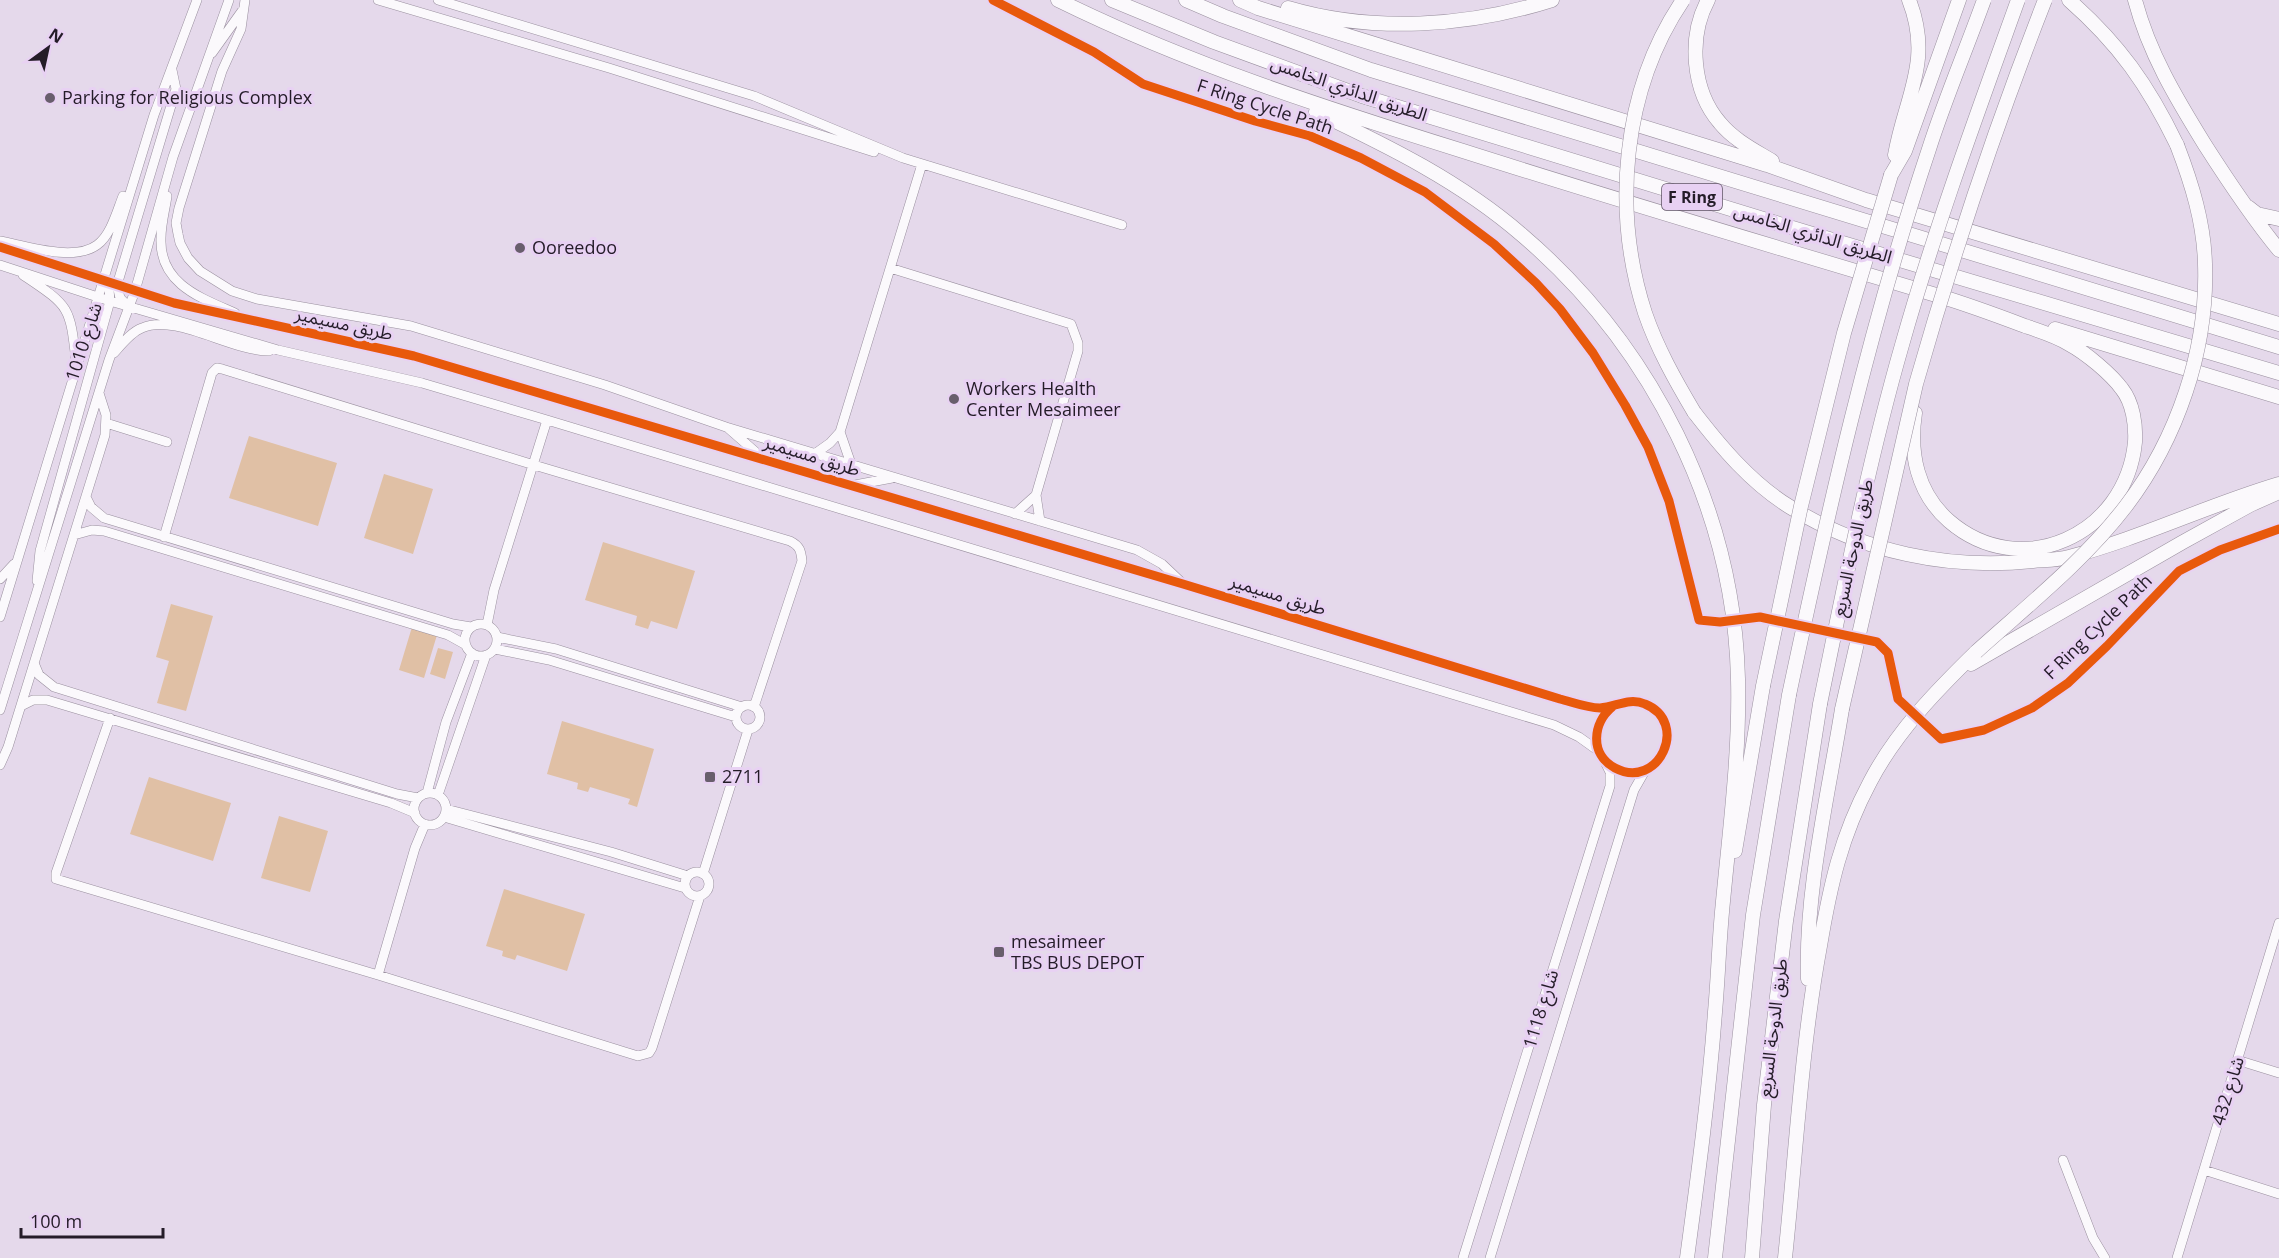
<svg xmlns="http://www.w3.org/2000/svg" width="2279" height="1258" font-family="'Open Sans','Noto Sans Arabic',sans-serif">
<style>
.garden{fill:#e0c0a5}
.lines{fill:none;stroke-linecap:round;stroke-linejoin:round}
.minor-casing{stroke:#9a909f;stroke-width:10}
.highway-casing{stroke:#9a909f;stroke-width:15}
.minor{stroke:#fbf9fc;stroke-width:9}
.highway{stroke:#fbf9fc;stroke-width:14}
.highway-bridge-casing{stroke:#9a909f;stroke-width:15;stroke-linecap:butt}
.highway-bridge{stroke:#fbf9fc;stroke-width:14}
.cycleway-casing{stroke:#e8d1f3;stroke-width:13}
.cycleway{stroke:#e8590c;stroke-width:9}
.poi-dot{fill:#685e6c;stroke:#e8d1f3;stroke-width:2}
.labels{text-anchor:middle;stroke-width:6;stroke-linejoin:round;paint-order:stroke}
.shield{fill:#e8d1f3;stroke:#5f5265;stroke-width:1.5}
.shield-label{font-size:16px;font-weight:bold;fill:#241c28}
.street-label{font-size:18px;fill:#241c28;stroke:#e8d1f3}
.poi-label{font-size:18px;fill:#241c28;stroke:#e8d1f3;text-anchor:start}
</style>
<rect width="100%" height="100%" fill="#e5d9eb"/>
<!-- garden -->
<path class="garden" d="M249,436L337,463L318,526L229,498Z
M384,474L433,489L413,554L364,538Z
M603,542L695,571L677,629L651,621L648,629L635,625L637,616L585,600Z
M171,604L213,616L186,711L157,703L169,661L156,657Z
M412,627L437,635L424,678L399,670Z
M438,648L453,652L445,679L430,674Z
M562,721L654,749L637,807L628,804L630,799L590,787L588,792L577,789L578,783L547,774Z
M149,777L231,803L213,861L130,834Z
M279,816L328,831L310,892L261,878Z
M504,889L585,914L567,971L517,955L515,960L502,956L503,951L486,946Z"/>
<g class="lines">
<defs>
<path id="minor" d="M245,0L241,29L222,71L179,208L176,223L178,234L180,243L188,258L200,271L232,291L257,299L411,326L605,385L726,427L1137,550L1162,564L1181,582
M378,0L609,68L874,152
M438,0L754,96L903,158L1122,225
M212,53L242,11
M167,196C165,210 161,224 161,238C159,284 201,298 235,313
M0,241C26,246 74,262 97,245C111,235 117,211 123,196
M0,247L174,303L414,356L1183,584L1560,699C1572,702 1587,708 1600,708C1616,707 1629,697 1645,704C1690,722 1659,791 1615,768C1589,754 1593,723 1612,707
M0,265L110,301L278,350L422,383L547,420L1554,725L1579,737L1600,752
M890,268L1071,324L1078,343V351L1036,495L1040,521
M23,275C69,306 70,305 76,361
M127,305L120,298L117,285L176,89L172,70
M114,353C122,344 131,332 142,328C175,313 231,351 269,351
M106,423L167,442
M728,428L759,455
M840,432L851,464
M816,453L830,443L840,432L922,164
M855,485L892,478
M86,497L91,507L104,518L453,624L471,627
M1015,514L1036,495
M74,535L92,530L104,531L448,635L466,645
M164,537L212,373L217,368L222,369L534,465L790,541C800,546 801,551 802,561L754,707
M0,579L14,564
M37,581L40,551L110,301L109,289L103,280
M0,617L154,115L197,0
M465 640a16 16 0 1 1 32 0a16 16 0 1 1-32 0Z
M487,625L494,590L547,420
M497,637L556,649L742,707
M495,649L549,660L736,717
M34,663L39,675L54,687L397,794L418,798
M736 717a12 12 0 1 1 24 0a12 12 0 1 1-24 0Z
M21,706L33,700H47L391,803L415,813
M0,710L109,360L135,291L173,157L229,0
M110,718L56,873V879L378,975L625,1052L638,1056L649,1053L652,1048L700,896
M0,765L8,747L105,435L106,415L99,393
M427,793L446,722L472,653
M414 809a16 16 0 1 1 32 0a16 16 0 1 1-32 0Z
M438,795L486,655
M446,809L611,852L688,876
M444,817L685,888
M685 884a12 12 0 1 1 24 0a12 12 0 1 1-24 0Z
M703,874L748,730
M378,975L415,848L425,824
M2237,1060L2279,1073
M2063,1160L2093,1238L2105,1258
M2204,1170L2279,1194
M1463,1258L1610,786V772L1605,762
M1490,1258L1634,790L1646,769
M2177,1258L2279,923"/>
<path id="highway" d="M1058,0C1188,64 1325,108 1463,151C1620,201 1778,248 1936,295C1966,304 1996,315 2025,326C2040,331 2056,336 2069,344C2086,353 2111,374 2122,389C2133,403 2136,425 2135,442C2126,535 2021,583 1949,521C1917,493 1909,453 1915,413
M1112,0L1214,42L1362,96L1809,233L2279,373
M1186,0L1223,16L1371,70L2279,347
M1240,0L1258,8L1767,165L1866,200L2279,324
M1708,0C1688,37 1692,91 1720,123C1734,140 1754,150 1772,161
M2069,0C2119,44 2148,85 2177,145
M2135,0C2149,53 2176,98 2205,145C2228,181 2251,216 2279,250
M1288,8C1373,33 1468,27 1552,0
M1316,112C1388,146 1461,182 1522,235C1651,345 1734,508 1738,679C1740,756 1729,835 1722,912C1719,945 1718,979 1715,1012C1709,1094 1698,1176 1687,1258
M1895,155C1905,97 1933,61 1909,0
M1891,175L1905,151L1959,0
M2248,207L2257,214L2279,219
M2055,329L2279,397
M1694,412C1721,447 1751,483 1790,507C1863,552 1948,570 2033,561C2045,560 2058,560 2069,557C2141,538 2208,505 2279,484
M1971,664L2183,542L2250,505L2279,492
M1735,851L1763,686
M1808,979C1805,891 1828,796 1842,709
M1715,1258L1753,915L1789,695
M1752,1258L1764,1105L1786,921L1820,704
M1785,1258C1796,1154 1801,1049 1820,946C1830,886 1841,836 1870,782C1896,732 1936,691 1976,652"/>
</defs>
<!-- minor casing -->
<use href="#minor" class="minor-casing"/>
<!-- highway casing -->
<use href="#highway" class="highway-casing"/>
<!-- minor -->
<use href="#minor" class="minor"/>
<!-- highway -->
<use href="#highway" class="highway"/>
<defs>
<path id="highway-bridge" d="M1683,0C1622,90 1612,211 1645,313C1657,348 1675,380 1694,412
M1976,652C2027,606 2084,561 2126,506C2177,439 2208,350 2205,264C2204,223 2192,184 2177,145
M1763,686L1801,506L1844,333L1891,175
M1789,695C1828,511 1869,328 1929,149C1945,99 1966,50 1984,0
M1820,704C1845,583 1868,463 1902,345C1935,228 1977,114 2018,0
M1842,709L1916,384C1953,254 1996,125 2045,0"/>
</defs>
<!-- highway-bridge casing -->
<use href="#highway-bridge" class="highway-bridge-casing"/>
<!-- highway-bridge -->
<use href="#highway-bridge" class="highway-bridge"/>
<defs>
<path id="cycleway" d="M993,0L1094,52L1143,84L1255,121L1310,136L1361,158L1425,192L1494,244L1536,283L1560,309L1593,353L1625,405L1648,447L1669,501L1699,620L1720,622L1760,617L1877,642L1888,653L1898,699L1941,739L1984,730L2032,708L2068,683L2107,646L2179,571L2220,550L2279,529
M0,247L174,303L414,356L1183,584L1560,699C1572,702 1587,708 1600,708C1616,707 1629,697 1645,704C1690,722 1659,791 1615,768C1589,754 1593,723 1612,707"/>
</defs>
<!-- cycleway casing -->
<use href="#cycleway" class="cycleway-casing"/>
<!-- cycleway -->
<use href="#cycleway" class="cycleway"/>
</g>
<!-- markers -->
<g class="poi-dot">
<circle cx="50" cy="98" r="6"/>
<circle cx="520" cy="248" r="6"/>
<circle cx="954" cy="399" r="6"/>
<rect x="704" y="771" width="12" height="12" rx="3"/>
<rect x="993" y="946" width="12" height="12" rx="3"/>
</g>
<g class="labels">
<!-- shield labels -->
<rect class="shield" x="1662" y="184" width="60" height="26" rx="4.5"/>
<g class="shield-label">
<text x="1692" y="203">F Ring</text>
</g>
<!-- street labels -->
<g class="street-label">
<text transform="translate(1349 89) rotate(19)" y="6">الطريق الدائري الخامس</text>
<text transform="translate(1265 107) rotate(18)" y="6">F Ring Cycle Path</text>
<text transform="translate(1813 234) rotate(17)" y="6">الطريق الدائري الخامس</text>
<text transform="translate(344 324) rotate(12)" y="6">طريق مسيمير</text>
<text transform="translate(84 342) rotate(-72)" y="6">شارع 1010</text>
<text transform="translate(812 456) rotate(17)" y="6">طريق مسيمير</text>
<text transform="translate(1853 548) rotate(-78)" y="6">طريق الدوحة السريع</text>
<text transform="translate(1278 595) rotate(17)" y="6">طريق مسيمير</text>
<text transform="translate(2098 627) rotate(-44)" y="6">F Ring Cycle Path</text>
<text transform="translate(1541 1009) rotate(-73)" y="6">شارع 1118</text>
<text transform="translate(1773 1028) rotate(-83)" y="6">طريق الدوحة السريع</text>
<text transform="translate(2228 1091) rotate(-73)" y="6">شارع 432</text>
</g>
<!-- poi labels -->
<g class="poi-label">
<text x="62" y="104">Parking for Religious Complex</text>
<text x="532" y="254">Ooreedoo</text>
<text x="966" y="395">Workers Health<tspan x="966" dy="21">Center Mesaimeer</tspan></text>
<text x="722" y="783">2711</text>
<text x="1011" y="948">mesaimeer<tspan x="1011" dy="21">TBS BUS DEPOT</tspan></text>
</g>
</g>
<!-- north arrow -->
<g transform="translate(48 48) rotate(33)" stroke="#e8d1f3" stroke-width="4.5" paint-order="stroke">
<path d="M0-4.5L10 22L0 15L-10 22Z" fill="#241c28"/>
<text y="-9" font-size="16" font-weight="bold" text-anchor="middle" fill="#241c28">N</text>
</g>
<!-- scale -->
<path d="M21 1228v9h142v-9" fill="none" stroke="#241c28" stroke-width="3"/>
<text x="30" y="1228" font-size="18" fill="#241c28" stroke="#e8d1f3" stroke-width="4.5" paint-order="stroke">100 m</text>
</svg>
